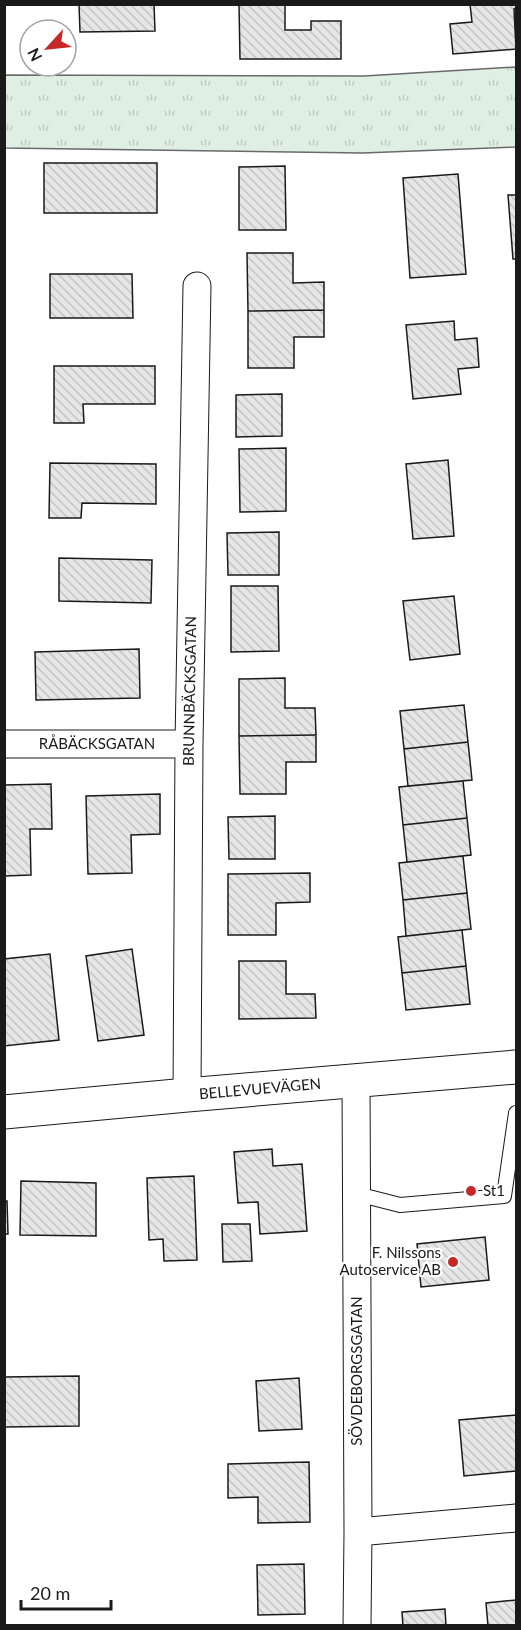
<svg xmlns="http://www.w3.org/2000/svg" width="521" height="1630" font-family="Lato,sans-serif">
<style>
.grass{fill:url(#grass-tufts);stroke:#6a6a6a;stroke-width:1.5}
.building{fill:url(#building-back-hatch);stroke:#1a1a1a;stroke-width:1.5}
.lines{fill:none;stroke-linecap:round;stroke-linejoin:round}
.lane-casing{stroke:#1a1a1a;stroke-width:16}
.street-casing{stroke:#1a1a1a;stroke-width:29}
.secondary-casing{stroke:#1a1a1a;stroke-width:35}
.lane{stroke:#fff;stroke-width:14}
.street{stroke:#fff;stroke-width:27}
.secondary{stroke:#fff;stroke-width:33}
.poi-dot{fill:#c62828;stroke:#fff;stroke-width:2}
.labels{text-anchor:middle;stroke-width:4.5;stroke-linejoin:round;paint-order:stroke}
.street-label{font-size:15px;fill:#1a1a1a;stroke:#fff}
.poi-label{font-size:15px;fill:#1a1a1a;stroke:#fff;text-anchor:start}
</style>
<defs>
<pattern id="grass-tufts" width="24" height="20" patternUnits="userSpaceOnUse" patternTransform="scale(1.5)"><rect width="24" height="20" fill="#e0efe3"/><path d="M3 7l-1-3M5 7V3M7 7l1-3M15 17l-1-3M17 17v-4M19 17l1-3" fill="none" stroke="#c0ccc2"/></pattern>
<pattern id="building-back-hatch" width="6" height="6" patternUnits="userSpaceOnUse" patternTransform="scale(1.5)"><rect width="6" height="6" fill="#e6e6e6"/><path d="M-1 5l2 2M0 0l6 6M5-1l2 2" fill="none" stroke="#c5c5c5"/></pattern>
</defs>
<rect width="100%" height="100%" fill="#fff"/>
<!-- grass -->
<path class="grass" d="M516,67V147L363,153L5,148V75L364,76Z"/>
<!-- building -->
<path class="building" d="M79,4H154L155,31L80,32Z
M239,4H285V30H311V21H341V59H240Z
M470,4H516V8L514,9L516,49L453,54L450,24L472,22Z
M44,163H157V213H44Z
M285,166L286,230H239V167Z
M458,174L466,274L410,278L403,178Z
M508,195H516V259H513Z
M247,253H293V283L324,282V310L248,311Z
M50,274H132L133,318H50Z
M324,310V337H294V368H248V311Z
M454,321L455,340L477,338L479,367L458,369L461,394L413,399L406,325Z
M54,366H155V404H83L84,423H54Z
M282,394V436L236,437V395Z
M286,448V511L240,512L239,449Z
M448,460L454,536L413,539L406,464Z
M50,463L156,464V504L82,503L81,518H49Z
M279,532V575H228L227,533Z
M59,558L152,560L151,603L59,601Z
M231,586H278L279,651L231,652Z
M454,596L460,654L410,660L403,601Z
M139,649L140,698L36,700L35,652Z
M285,678V708H315L316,735L239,736V679Z
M464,705L468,742L404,749L400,711Z
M316,735V762H286V794H240L239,736Z
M468,742L472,780L408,786L404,749Z
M463,781L467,818L403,825L399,787Z
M51,784L52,829H30L31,875L4,876V785Z
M160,794V834L131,835L132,873L88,874L86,796Z
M275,816V859H229L228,817Z
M467,818L471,855L407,862L403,825Z
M463,856L467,893L403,900L399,863Z
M310,873V902L276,903V935H228V874Z
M467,893L471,929L406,936L403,900Z
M462,930L466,966L402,973L398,937Z
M132,949L144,1035L98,1041L86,956Z
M50,954L59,1040L4,1046V959Z
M239,961H286V994H315L316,1018L239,1019Z
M466,966L470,1004L406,1010L402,973Z
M272,1149L273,1166L302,1164L307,1231L260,1234L258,1202L238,1203L234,1152Z
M194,1176L197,1260L164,1261L163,1239L149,1240L147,1178Z
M21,1181L96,1183V1236L20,1235Z
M4,1201H7L8,1234H4Z
M222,1224H250L252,1261L223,1262Z
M485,1237L489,1280L421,1287L417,1244Z
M79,1376V1426L4,1427V1377Z
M299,1378L302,1429L259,1431L256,1381Z
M516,1415V1471L464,1476L459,1420Z
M309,1462L310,1522L258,1523V1497L228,1498V1464Z
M304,1564L305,1614L258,1615L257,1565Z
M516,1600V1626H488L486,1603Z
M445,1609L446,1626H403L402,1612Z"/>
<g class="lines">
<defs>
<path id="lane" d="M357,1194L400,1205L504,1196L516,1113"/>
<path id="street" d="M4,744H189
M356,1080L358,1532L357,1626
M187,1095L189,744L197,286
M358,1532L516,1518"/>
<path id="secondary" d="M4,1112L187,1095L516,1067"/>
</defs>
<!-- lane casing -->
<use href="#lane" class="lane-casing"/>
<!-- street casing -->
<use href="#street" class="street-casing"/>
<!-- secondary casing -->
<use href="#secondary" class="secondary-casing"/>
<!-- lane -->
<use href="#lane" class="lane"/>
<!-- street -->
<use href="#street" class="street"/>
<!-- secondary -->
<use href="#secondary" class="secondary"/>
</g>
<!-- markers -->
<g class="poi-dot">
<circle cx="471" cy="1191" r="6"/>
<circle cx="453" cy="1262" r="6"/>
</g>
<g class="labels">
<!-- street labels -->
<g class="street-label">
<text transform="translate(190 691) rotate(-89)" y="5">BRUNNBÄCKSGATAN</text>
<text x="97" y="749">RÅBÄCKSGATAN</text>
<text transform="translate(260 1089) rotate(-5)" y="5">BELLEVUEVÄGEN</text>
<text transform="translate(357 1371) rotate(-90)" y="5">SÖVDEBORGSGATAN</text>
</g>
<!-- poi labels -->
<g class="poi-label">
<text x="483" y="1196">St1</text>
<text x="441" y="1258" text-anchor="end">F. Nilssons<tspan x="441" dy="17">Autoservice AB</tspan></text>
</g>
</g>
<!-- border -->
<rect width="521" height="1630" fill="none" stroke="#1a1a1a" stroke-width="12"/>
<!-- north arrow -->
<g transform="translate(48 48) rotate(243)"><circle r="28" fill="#ffffff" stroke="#a3a3a3" stroke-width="1.5"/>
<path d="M0-4.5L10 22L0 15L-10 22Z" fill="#c62828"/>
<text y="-9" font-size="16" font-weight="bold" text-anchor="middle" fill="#1a1a1a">N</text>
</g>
<!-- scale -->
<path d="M21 1600v9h90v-9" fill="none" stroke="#1a1a1a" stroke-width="3"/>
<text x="30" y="1600" font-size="18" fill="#1a1a1a" stroke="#ffffff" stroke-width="4.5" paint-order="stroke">20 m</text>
</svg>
